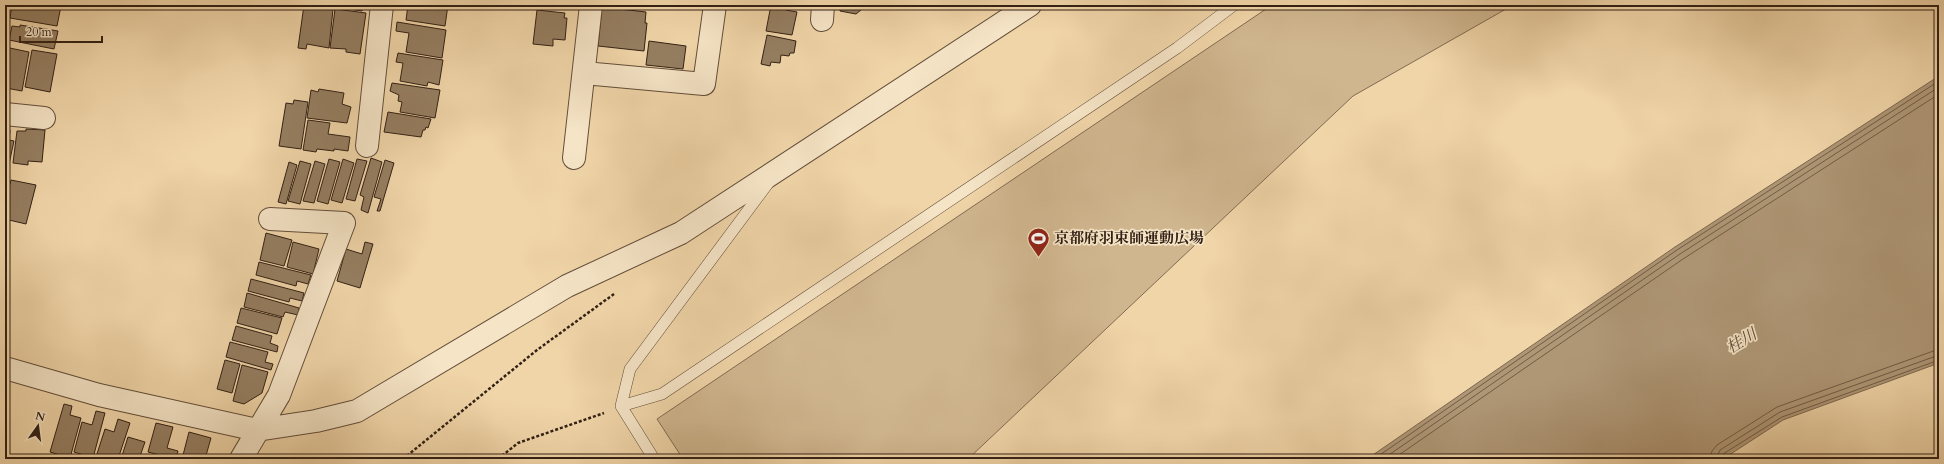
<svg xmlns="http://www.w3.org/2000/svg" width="1944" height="464" font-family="Cardo,'Noto Serif JP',serif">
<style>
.green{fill:#d0b68f;stroke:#816b52}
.water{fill:#af9776;stroke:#7d674f}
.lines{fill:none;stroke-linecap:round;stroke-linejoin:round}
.shore{stroke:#705c45;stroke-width:1}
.building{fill:#957e61;stroke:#322014}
.service-casing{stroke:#624d39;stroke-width:12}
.minor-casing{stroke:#624d39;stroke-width:24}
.path{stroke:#322014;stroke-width:2.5;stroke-dasharray:3 2;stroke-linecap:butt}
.service{stroke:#f5e4c6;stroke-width:11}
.minor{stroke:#f5e4c6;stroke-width:22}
.labels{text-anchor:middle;stroke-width:3.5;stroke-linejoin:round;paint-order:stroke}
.poi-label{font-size:15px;font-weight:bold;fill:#322014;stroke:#f5e4c6;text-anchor:start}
.water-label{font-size:16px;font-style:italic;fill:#5e4a36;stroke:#f5e4c6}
</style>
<rect width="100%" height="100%" fill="#f0d5a8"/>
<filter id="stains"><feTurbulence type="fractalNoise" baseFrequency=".005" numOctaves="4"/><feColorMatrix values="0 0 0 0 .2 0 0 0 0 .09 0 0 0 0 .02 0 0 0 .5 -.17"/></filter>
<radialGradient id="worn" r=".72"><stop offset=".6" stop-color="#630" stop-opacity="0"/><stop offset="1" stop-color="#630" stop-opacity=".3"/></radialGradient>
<!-- green -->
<path class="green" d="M1272,5H1513L1353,96L968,459H683L657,419Z"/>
<!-- water -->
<path class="water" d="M1939,76V363L1783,420L1723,459H1367L1675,247Z"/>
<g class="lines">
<!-- shore -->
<path class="shore" d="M1374,459L1677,250L1939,81
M1383,459L1680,254L1939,87
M1393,459L1683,259L1939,94
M1710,459L1712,451L1717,445L1777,407L1939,349
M1716,459L1720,450L1780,412L1939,355
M1721,459L1723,454L1782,417L1939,360"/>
</g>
<!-- building -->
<path class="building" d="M12,5L61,6L57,26L10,18Z
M304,5L333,9L329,48L307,44L306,49L298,48Z
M335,5H363L362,11L335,7Z
M408,5H448L445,26L406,20Z
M771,5H787L786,10L797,12L792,35L766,31Z
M840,5H867L856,14L840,11Z
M602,7L646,12L645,23H647L644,51L598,46Z
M335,9L366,13L360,54L346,52V49L330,48Z
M537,10L565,13L564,18H567L565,40L553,39V46L533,44Z
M397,22L446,30L442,58L406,52L409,33L396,31Z
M20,25L58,31L54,49L9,40L12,26L20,27Z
M767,35L796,41L794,53H790L789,56L781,55L780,63L771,62L770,66L761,64Z
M649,41L686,46L683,69L646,65Z
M5,47L29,52L22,91L6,88L8,79H5Z
M32,50L57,54L50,92L25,87Z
M398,53L443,60L439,85L428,82L427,86L400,81L403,63L396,62Z
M392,83L440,90L435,118L400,112L402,102L398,101L399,95L390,91Z
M319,89L344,93L342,104L351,107L347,123L307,118L311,90L318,92Z
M294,100L308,102L301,149L279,146L286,103L293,104Z
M388,112L431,119L428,128L426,127L425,130H423L421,137L384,132Z
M308,120L330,123L328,134L350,137L348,151L334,149V151L317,149L316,152L303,150Z
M5,127L10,130L9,140L14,141L9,164L5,163Z
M26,129L45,130L42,162L28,161V165L13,163L17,131H26Z
M371,158L382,162L368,213L361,210L364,197L360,195Z
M329,159L340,162L328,204L317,201Z
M343,159L354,163L342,203L331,200Z
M357,159L367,161L355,201L346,199Z
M385,160L394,163L380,211H377L381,199L374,197Z
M300,161L311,164L300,204L288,201Z
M315,161L325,164L314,203L303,201Z
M289,162L297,165L286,204L278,202Z
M11,180L36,185L26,224L9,220L8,222L5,221V183L10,184Z
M266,233L292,240L284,266L260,260Z
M293,242L319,249L313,274L287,267Z
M365,242L373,244L360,288L337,281L346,249L362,254Z
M259,262L311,275L308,284L297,281L296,286L256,275Z
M251,279L304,293L302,301L290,298L289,302L248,291Z
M247,293L299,308L298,315L285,312L283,317L244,307Z
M241,308L282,318L277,334L237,323Z
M236,326L272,336L270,343L278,346L277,352L232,340Z
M230,342L268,352L265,362L273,364L271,370L226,357Z
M225,360L240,364L232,393L217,389Z
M242,365L268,372L262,393L244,404L233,401Z
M64,404L72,406L70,415L81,418L70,458L50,452Z
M96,411L105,413L93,458L74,452L82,422L92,425Z
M118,419L130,423L118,459L96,457L105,429L114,432Z
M156,423L173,427L167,448L178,451L176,459L148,452Z
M189,432L211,438L205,459H182Z
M128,437L145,442L139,459H121Z"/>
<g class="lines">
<defs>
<path id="service" d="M621,406L662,394L1177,48L1234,5
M654,459L621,406L630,369L769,182"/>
<path id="minor" d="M822,20L823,5
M584,73L704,84L715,5
M5,114L44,118
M367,146L382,5
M574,158L591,5
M5,368L99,395L257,430L316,421L357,411L567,286L681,233L1030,5
M241,459L279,395L344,223L270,219"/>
</defs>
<!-- service casing -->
<use href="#service" class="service-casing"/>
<!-- minor casing -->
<use href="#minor" class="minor-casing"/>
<!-- path -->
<path class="path" d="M403,459L537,350L614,294
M498,459L518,443L604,413"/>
<!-- service -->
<use href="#service" class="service"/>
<!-- minor -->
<use href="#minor" class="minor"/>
</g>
<!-- icons -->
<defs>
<symbol id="stadium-pin" viewBox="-11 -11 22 30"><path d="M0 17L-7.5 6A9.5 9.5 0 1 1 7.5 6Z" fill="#8f2418" stroke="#f5e4c6"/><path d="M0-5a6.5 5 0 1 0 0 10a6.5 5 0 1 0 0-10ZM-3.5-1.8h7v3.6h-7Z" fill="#fff"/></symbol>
</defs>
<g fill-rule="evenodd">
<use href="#stadium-pin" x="1026" y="226" width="25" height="34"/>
</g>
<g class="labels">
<!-- poi labels -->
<g class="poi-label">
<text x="1054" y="243">京都府羽束師運動広場</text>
</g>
<!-- water labels -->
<g class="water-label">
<text transform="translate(1741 340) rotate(-31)" y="6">桂川</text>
</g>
</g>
<!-- margin -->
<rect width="1944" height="464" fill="none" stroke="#f0d5a8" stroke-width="20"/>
<rect x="6" y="6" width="1932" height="452" fill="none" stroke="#322014" stroke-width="2"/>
<rect x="10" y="10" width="1924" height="444" fill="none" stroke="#322014"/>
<!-- north arrow -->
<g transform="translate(38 426) rotate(14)" stroke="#f5e4c6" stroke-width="3" paint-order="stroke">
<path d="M0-3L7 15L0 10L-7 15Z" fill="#322014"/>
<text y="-6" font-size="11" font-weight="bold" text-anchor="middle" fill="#322014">N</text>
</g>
<!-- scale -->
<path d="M20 36v6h82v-6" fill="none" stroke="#322014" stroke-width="2"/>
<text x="26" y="36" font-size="12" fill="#322014" stroke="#f5e4c6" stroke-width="3" paint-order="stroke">20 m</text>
<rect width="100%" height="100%" filter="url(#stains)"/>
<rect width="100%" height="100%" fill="url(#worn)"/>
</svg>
